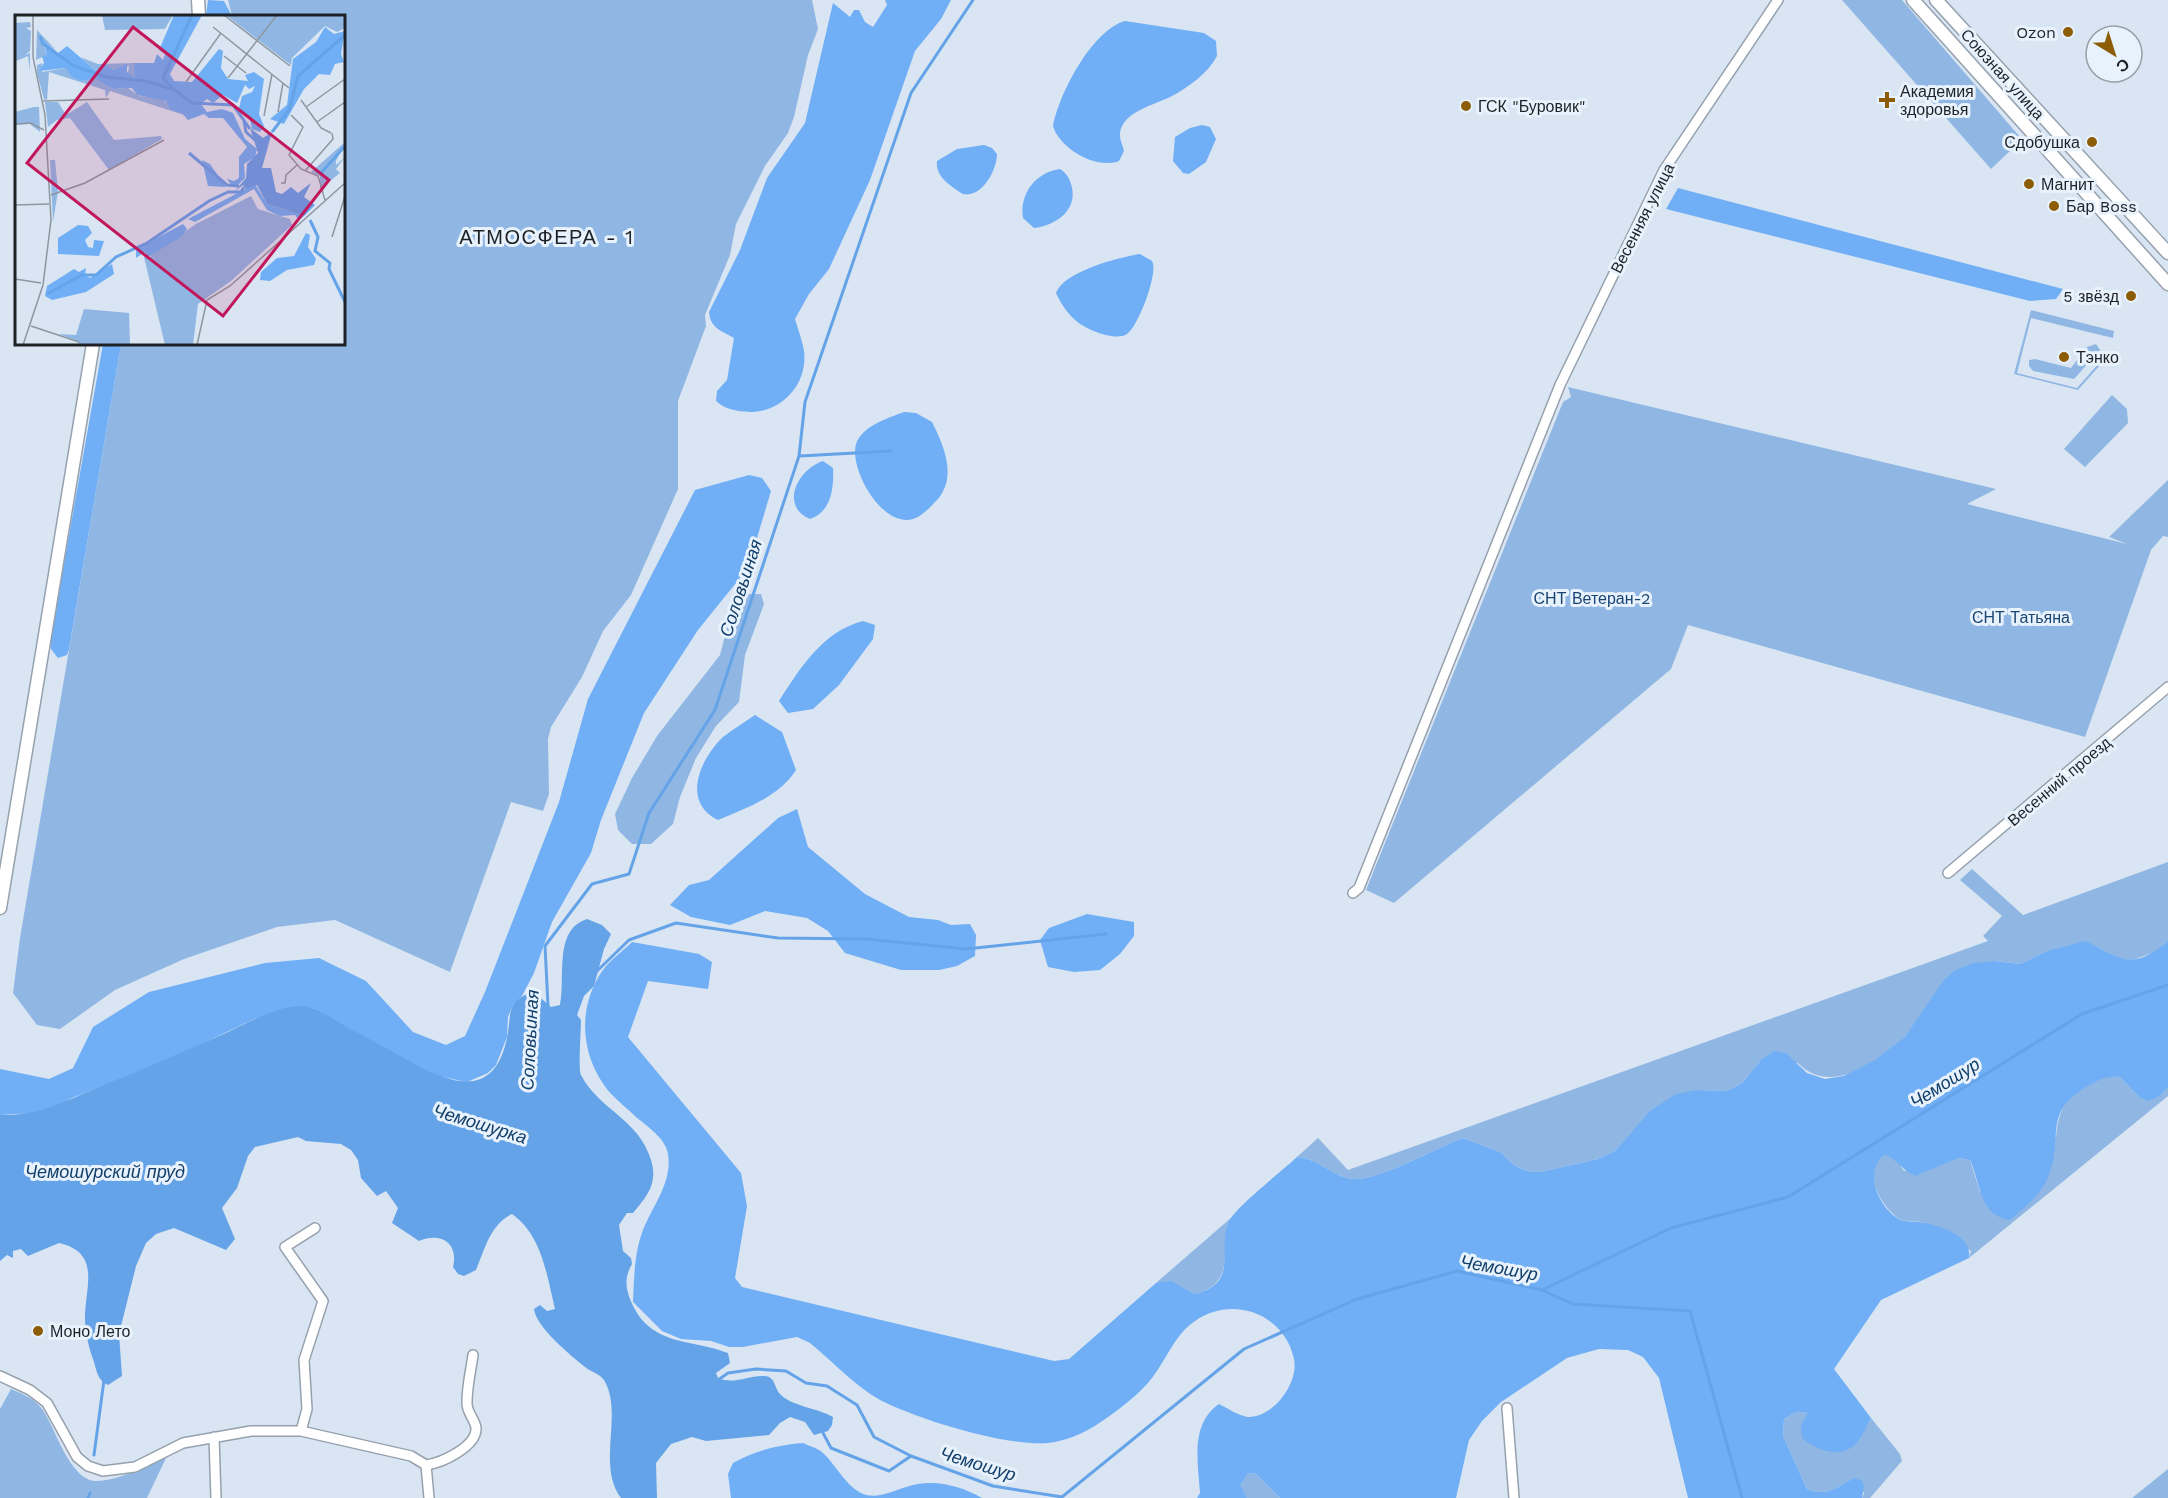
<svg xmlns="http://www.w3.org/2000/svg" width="2168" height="1498" font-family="'Work Sans',sans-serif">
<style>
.green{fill:#90b7e4}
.forest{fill:#70aff5}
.water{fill:#65a3e9}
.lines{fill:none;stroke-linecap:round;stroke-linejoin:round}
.stream{stroke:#65a3e9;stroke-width:3}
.street-casing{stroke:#96a1ae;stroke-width:12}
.secondary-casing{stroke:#96a1ae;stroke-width:15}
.street{stroke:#fff;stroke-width:9}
.secondary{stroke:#fff;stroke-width:12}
.poi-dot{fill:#8d5c07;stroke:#e8f2fc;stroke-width:2}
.labels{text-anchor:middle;stroke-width:6;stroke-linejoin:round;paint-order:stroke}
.poi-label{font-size:16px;fill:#1e2227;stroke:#e8f2fc;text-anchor:start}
.street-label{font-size:16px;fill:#1e2227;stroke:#e8f2fc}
.park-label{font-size:16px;fill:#1a4572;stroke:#e8f2fc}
.water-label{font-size:18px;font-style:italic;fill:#123e6a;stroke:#e8f2fc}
.quarter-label{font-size:20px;letter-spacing:1.5px;fill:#1e2227;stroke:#e8f2fc}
.inset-river{fill:none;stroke:#65a3e9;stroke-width:3}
.inset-road{fill:none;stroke:#8e97a1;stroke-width:1.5}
.view{fill:#c2185b;fill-opacity:0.15;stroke:#c2185b;stroke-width:3}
.inset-edge{fill:none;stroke:#1e2227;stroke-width:3}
</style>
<rect width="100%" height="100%" fill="#d9e5f2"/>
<!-- green -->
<path class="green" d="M228,0H812L818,29L808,55L794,117L788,133L765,166L736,224L730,255L705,315L706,326L678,401V489L631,595L603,631L582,677L551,727L548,739L549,794L543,811L511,802L450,972L335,920L277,927L184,959L115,990L60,1029L37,1025L13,993L20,938L121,344H344V16H232Z
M1842,0H1902L2026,144L2012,149L1991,169Z
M2031,310L2114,331L2113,338L2031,318L2017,373L2077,388L2107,354L2109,355L2078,390L2014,374Z
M2096,344L2100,350L2074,379L2033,371L2029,366V360L2035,359L2071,368L2087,347Z
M1568,387L1996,489L1967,504L2127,544L2109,537L2168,480V537L2163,536L2151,550L2085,737L1688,625L1671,669L1394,903L1366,890L1563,402L1571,397Z
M2112,395L2127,409L2128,423L2085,467L2064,449Z
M747,594H761L764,604L745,655L739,702L716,726L696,758L680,797L673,824L651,844H632L618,830L615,814L632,778L657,736L720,655L728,624Z
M2168,862V941L2155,952L2133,960L2113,958L2099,948L2047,951L2020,964L1996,961C1971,979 1945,996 1922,1016C1915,1022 1911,1031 1905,1037C1878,1064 1829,1096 1798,1063L1761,1060L1742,1083L1727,1091L1697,1090L1633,1131L1616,1150L1598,1159L1540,1172L1526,1171L1514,1165L1500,1152L1463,1138C1436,1148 1378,1181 1353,1179C1332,1177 1320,1159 1297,1157L1318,1138L1348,1170L1988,941L1983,936L2002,916L1960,880L1972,869L2023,915Z
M2106,1076L2120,1077L2139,1097L2161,1095L2168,1087V1096L1969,1258L1971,1251C1955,1242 1938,1228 1921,1222C1914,1220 1905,1223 1898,1218C1880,1205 1861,1171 1885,1155L1897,1160L1904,1171L1958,1158L1970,1160L1980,1192L2056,1137C2060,1097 2073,1093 2106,1076Z
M1232,1217C1218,1246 1239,1284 1194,1294L1156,1283Z
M11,1389C23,1394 35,1399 42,1409C55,1426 69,1480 96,1481C119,1481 145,1466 166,1458L147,1498H0V1409Z
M1796,1412L1809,1413L1858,1441L1871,1418L1900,1454L1902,1461L1870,1498H1862L1864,1493L1853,1478C1837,1488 1825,1497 1807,1489L1783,1436L1784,1419Z
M2168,1469V1498H2132Z
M1248,1473L1256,1474L1280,1498H1247L1239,1485Z"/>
<!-- forest -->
<path class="forest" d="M208,0L224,1L232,16H206Z
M885,0H951L941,19L915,51L870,180L829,269L809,294L795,319C798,329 802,340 804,351C808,384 782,412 750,412C737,411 726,410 716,401L717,391L727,380L734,338C722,331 710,328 709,312L740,250L767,178L805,123L833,3L850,17L854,10H859L865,22L873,27L887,5Z
M1125,21L1204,33L1216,41L1217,56C1208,73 1189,87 1172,96C1155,105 1123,111 1120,133C1119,139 1123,145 1124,151L1119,161C1096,170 1059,148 1053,126C1059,94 1092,30 1125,21Z
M1202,125L1210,127L1216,139L1206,162L1189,174L1183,173L1173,161L1175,137L1190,128Z
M984,145L992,148L997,154C997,170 982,198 963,194C951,186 935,177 937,161L957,149Z
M1060,169C1066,173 1069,177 1071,184C1079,209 1057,225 1034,228L1023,218C1019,194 1036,172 1060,169Z
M1678,188L2063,289L2056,299L2030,301L1666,209Z
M1140,254L1152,261C1159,272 1138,327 1127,334C1115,342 1085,329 1075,320C1067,313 1060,302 1056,293C1063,272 1119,257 1140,254Z
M103,344H121L69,649L67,655L58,658L51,649L50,642Z
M904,412L916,413L932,422C944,446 957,476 938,499C931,506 923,516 913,519C882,528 849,469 856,444C862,426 888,418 904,412Z
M823,461L833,468C834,489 831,512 810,519C779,506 798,469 823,461Z
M749,475L762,478L771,491L748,568L698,630L644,713L601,820L591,853L552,922L534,973L522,996L513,1005L508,1017L507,1037L496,1065L488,1073L467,1082L432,1075L312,1008L254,1019L174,1057L72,1098L53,1109L35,1113L0,1115V1069L49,1079L73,1068L93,1027L149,992L265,963L319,958L366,981L413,1032L446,1045L465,1036L485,992L559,802L588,699L695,490Z
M863,621L875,625L873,639L839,685L813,709L788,713L779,701C801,667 822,632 863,621Z
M755,715L782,732L796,770C779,797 746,808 718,820C681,802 700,759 723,737C733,729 745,722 755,715Z
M797,809L808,847L865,894L909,917L938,920L951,925L970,924L976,935L975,956L957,966L939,970H901L845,953L828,931L807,918L765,911L730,925L691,917L670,905L689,885L709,880L778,818Z
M1087,914L1134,922V936L1120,954L1100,970L1074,972L1048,967L1040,940L1049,928Z
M2086,941C2121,960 2133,971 2168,941V1087L2161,1095L2149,1101L2139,1097L2120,1077C2106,1076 2098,1080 2086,1087C2042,1114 2064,1136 2049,1175C2042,1194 2025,1207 2010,1220C1979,1216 1981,1184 1970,1160L1958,1158L1915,1176C1902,1170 1898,1160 1885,1155C1862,1170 1879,1210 1901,1220C1906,1222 1913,1221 1919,1222C1938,1225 1973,1235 1969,1258L1881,1300L1834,1369L1871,1418C1867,1425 1864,1433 1859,1440C1844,1461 1818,1451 1802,1438L1801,1425L1808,1413L1796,1412L1784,1419L1783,1436L1807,1489C1825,1497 1837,1488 1853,1478L1861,1480L1864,1485L1862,1498H1688L1659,1378L1643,1357L1628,1350L1599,1349L1567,1358L1501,1402L1482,1421L1469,1440L1456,1498H1280L1256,1474L1248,1473L1240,1485L1247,1498H1197L1200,1493C1198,1462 1190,1424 1219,1404C1227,1408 1239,1416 1248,1417C1273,1418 1299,1383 1294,1359C1284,1313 1232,1295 1195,1321C1176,1333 1166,1360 1152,1378C1143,1390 1127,1403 1115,1412C1098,1425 1077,1438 1055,1442C1014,1450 917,1419 880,1400C855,1386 832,1361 810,1343L797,1337L743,1347H729L711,1341L681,1339L662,1331L633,1302C634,1281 634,1260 640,1239C648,1210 673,1186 668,1154C666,1139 647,1126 636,1117C626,1107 612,1097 604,1085C580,1051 578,1005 603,970C610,960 623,951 632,942L699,954L712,962L708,989L648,981L628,1037L741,1173L747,1206L735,1278L742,1287L1054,1361L1069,1359L1156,1283L1171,1281L1194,1294C1243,1283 1214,1245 1231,1218C1242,1202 1281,1172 1297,1157C1320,1159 1332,1177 1353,1179C1378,1181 1436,1148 1463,1138L1500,1152L1514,1165L1526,1171L1540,1172L1598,1159L1616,1150L1650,1111L1676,1094L1697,1090L1727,1091L1742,1083L1761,1060L1774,1051L1786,1053L1807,1073L1825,1079L1844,1076L1875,1060L1905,1037L1943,981L1954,971L1973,963L1996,961L2020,964L2047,951Z
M803,1443C809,1446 818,1448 823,1453C837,1466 847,1489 866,1495C880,1498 893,1491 906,1487C931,1478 960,1485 982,1498H731L728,1474L733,1463C755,1451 777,1445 803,1443Z"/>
<!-- water -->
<path class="water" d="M587,919L602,925L611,934L604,949L594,986L584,996L577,1015L581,1020C581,1030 578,1070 581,1075C599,1110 639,1119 651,1160C658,1183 648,1195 633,1213H627L619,1225L623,1251L631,1258L632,1264C625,1276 625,1286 630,1299C649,1347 689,1338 728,1353L730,1363L716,1373L718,1378C735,1385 748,1375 764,1376C776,1376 774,1389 781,1395C794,1407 818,1408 833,1417L832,1425L828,1431L814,1435L805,1422L790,1417L780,1423L769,1435L706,1441L692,1437L671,1444L656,1463L657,1498H621C596,1465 624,1413 604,1380C599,1373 591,1372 585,1367C570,1355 536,1327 534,1309L540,1305L547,1311L555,1309C547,1276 542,1235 512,1214C490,1225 485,1249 476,1270L464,1276L458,1274L453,1267C459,1242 440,1232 419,1241L392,1223L398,1208L386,1191L377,1196L361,1178L358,1160L351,1150L341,1144L306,1141L298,1137L255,1147L248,1156L237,1188L222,1208L235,1239L226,1250L174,1228L156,1234L146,1243L136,1266L119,1334L122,1376L108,1385C98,1380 97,1373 94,1362C89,1349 86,1336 85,1321C84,1289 103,1253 59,1243L28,1256L21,1249L13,1251V1258L7,1255L0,1261V1115C40,1116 65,1101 101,1086C144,1069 185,1051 228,1032C246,1023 281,1005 301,1006C311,1006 318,1011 327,1015C349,1029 372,1040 395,1053C436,1076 492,1110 507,1038C512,1014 505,1000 534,992L551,1007L560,1005C566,977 553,930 587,919Z"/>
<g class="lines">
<!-- stream -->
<path class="stream" d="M800,456L891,451
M596,972L629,940L676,923L778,938L867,939L966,949L1106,934
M548,1005L545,946L592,884L629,874L649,813L715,710L799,456L805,402L911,93L973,0
M1542,1290L1573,1304L1690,1311L1742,1498
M718,1380L728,1373L756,1369L786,1371L806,1383L827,1386L857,1405L874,1437L911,1456
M822,1431L831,1448L889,1471L911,1456L993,1486L1062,1497L1244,1349L1357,1299L1457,1271L1542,1290L1671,1228L1788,1197L2082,1014L2168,985
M94,1455L104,1380
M88,1498L90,1493"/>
<defs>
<path id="street" d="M1948,873L2168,687
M1353,893L1359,888L1560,385L1664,170L1778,0
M0,1376L30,1390L47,1403L77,1457L88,1466L103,1471L135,1467L183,1443L251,1431H301L411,1456L426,1465L429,1498
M1507,1408L1514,1498
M301,1431L307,1409L304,1360L323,1301L285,1247L315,1228
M214,1437L216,1498
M426,1465C441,1463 477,1447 476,1428C475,1419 466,1412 467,1402C467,1386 471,1370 473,1355"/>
<path id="secondary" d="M198,0L199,16
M1913,0L2168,284
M1936,0L2168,253
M0,908L93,344"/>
</defs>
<!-- street casing -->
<use href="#street" class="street-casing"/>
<!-- secondary casing -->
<use href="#secondary" class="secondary-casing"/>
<!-- street -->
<use href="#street" class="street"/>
<!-- secondary -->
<use href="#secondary" class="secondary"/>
</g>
<!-- markers -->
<g class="poi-dot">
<circle cx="2068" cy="32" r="6"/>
<path d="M1884 91h6v6h6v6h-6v6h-6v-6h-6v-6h6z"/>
<circle cx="1466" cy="106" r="6"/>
<circle cx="2092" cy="142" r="6"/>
<circle cx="2029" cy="184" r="6"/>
<circle cx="2054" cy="206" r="6"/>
<circle cx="2131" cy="296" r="6"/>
<circle cx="2064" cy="357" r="6"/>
<circle cx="38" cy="1331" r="6"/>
</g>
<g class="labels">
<!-- poi labels -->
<g class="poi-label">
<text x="2056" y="38" text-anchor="end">Ozon</text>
<text x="1900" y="97">Академия<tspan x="1900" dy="18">здоровья</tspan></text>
<text x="1478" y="112">ГСК "Буровик"</text>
<text x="2080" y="148" text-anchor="end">Сдобушка</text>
<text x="2041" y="190">Магнит</text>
<text x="2066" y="212">Бар Boss</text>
<text x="2119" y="302" text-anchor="end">5 звёзд</text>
<text x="2076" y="363">Тэнко</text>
<text x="50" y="1337">Моно Лето</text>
</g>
<!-- street labels -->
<g class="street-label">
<text transform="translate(2003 74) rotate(48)" y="6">Союзная улица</text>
<text transform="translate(1642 218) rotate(-63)" y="6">Весенняя улица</text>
<text transform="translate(2059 781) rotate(-40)" y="6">Весенний проезд</text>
</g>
<!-- park labels -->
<g class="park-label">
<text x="1592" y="604">СНТ Ветеран-2</text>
<text x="2021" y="623">СНТ Татьяна</text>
</g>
<!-- water labels -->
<g class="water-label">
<text transform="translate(741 588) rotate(-72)" y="6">Соловьиная</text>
<text transform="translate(530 1040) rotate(-87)" y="6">Соловьиная</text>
<text transform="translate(1945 1083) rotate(-32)" y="6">Чемошур</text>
<text transform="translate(480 1124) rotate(17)" y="6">Чемошурка</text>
<text x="105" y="1178">Чемошурский пруд</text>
<text transform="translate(1499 1268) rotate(10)" y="6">Чемошур</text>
<text transform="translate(978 1464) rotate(17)" y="6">Чемошур</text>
</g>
<!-- quarter labels -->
<g class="quarter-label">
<text x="547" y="244">АТМОСФЕРА - 1</text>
</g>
</g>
<!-- overview -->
<g transform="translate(15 15)">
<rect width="330" height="330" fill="#d9e5f2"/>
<path d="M87,0H158L150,14L90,15ZM211,0H330V13L322,17L310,11L277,43L276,50ZM15,7L16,12L11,13L16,16L15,36L10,40L15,38V56L13,41L1,46L0,8ZM22,15L41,35L27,25L32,40L21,45ZM65,42L83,49L119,48L122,61L119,63L113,58L114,51L99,55L87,51L81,56ZM27,48V57L51,53L66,66L80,62L98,74L113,73L124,81L145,83L169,99L173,105L169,100L95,76L91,83L90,75L34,57L32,85L29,84L22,58V50ZM30,87H43L51,100L72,87L99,125L146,121L147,124L94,155L55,103L42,105L33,112ZM19,92H24L25,117L15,109L0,110V97ZM330,127L321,146V150L330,142L321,154L325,158L305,174V161L296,157ZM35,145H40L43,176L38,207ZM236,181L243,194L275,204L277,210L216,266L183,289L178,330H150L129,242L132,240L134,246L136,240L181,209ZM69,294L114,298L115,330H64L62,326L44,319L61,320Z" fill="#90b7e4"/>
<path d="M159,0H187L155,59L159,66L177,67L204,34L208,36L206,53L213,64L233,66L230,60L239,57L249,64L244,99L249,111L245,117L237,114L235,104L224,93L227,81L237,77L240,71L234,74L230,70L222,88L208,80L198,88L192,84L186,89L192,97L207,94L218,98L230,124L242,134L240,142L229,149L230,163L222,171H217L212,164L219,166L224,163V142L232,132L208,103H194L189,99L173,105L167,98L156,95L151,86L122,80L117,73L98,74L80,63L66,66L56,61L51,53L24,56L29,48L27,41L32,40L28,25L43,38L52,31L81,56L88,49L99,55L112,49V57L120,63L119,48H139L142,39L148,45L150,39L144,35ZM310,12L319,19L330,16L326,39L329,47L320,49L315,60L304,59L289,74L269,109L255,104L272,90L278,44L301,27ZM187,145L195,149L211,172L193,171ZM240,169L252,189L289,201L284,205L280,200L265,201L252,195L239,174L180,207L173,204ZM168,209L172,214L166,222L133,242L130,237L121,243V234ZM63,210L73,211L77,218L70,225L73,232L78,233L79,225L89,226L84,241L43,239V223ZM291,218L295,220L293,232L301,244L299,250L272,255L255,266L245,265L246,257L262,243L279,241ZM97,249L99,259L71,277L37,285L30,281L32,271L59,254L64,257L71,253L70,260L75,263Z" fill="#70aff5"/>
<path d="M235,113L248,123L257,117L247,153H256L261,177L267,179L276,172L283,178L296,168L289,182L300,190L289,201L252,189L242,170L231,174L228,170L220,176L231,163L232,149L243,138Z" fill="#65a3e9"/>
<path class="inset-river" d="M25,21L28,29L59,51L91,62L131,66L160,75L177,88L218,90L235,114M159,74L148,63L177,0M229,106L231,117L240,125M257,117L274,95L283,61L330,20M174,138L212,170L224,171M305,159L330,131M295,205L303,222L300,236L315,248L314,254L330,287M32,279L67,260H81L101,242L132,228L194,186L213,177H226L229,172"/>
<path class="inset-road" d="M209,0L275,51M198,12L274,73M209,41L231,58M213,63L262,0M171,67L206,18M286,85L306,113L316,118M28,86L94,84M291,92L330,64M263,97L268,68M276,100L288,112L274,140L286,154L303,161L310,185M249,101L257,59M302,107L330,87M0,109L15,108L29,115M290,156L318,124L317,118M266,168H270L271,160L282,150M36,180L70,168L149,125M0,190L34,189M317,222L330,181M0,264L26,268M16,311L64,327M8,330L28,270L36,205L30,100L18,42V0M182,330L192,285L215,271L330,168"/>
<path class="view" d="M118,12L314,165L208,301L12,148Z"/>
<rect width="330" height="330" class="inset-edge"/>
</g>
<!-- north arrow -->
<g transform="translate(2114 54) rotate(142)"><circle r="28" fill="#e8f2fc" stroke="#979fa7" stroke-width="1.5"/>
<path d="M0-4.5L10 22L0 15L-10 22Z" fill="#8d5c07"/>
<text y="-9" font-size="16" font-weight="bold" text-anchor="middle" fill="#1e2227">С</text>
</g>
</svg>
